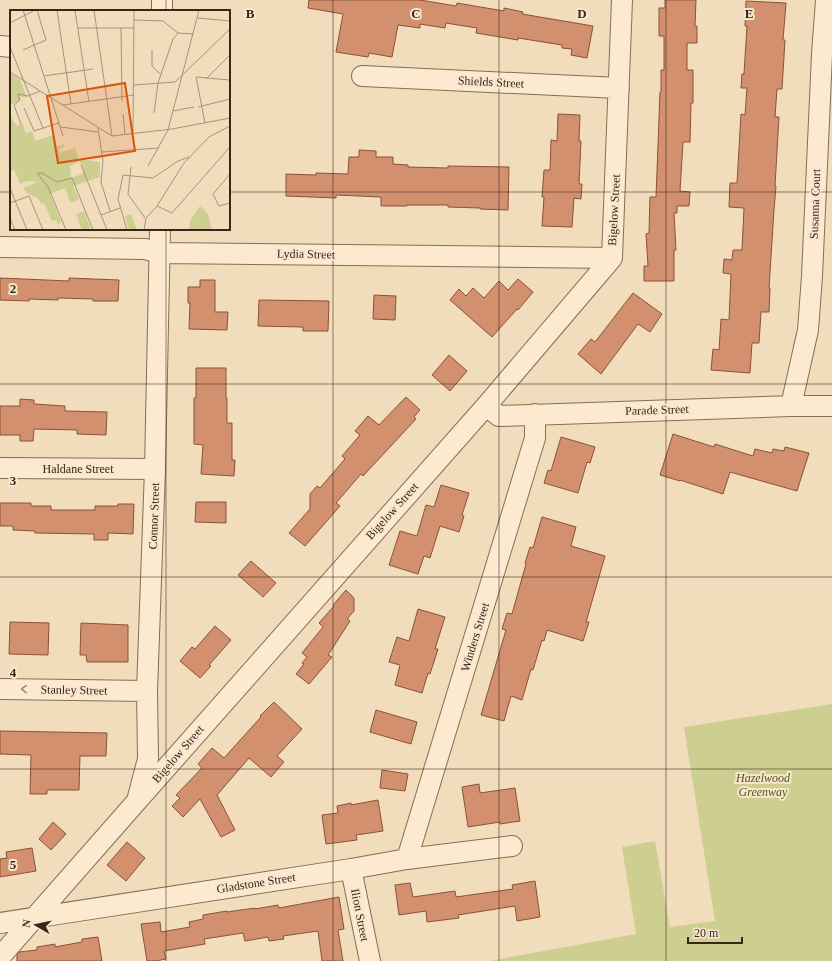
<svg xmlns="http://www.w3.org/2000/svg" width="832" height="961" font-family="'Times New Roman',serif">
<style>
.green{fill:#cdcf90}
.building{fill:#d2906f;stroke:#8a5239}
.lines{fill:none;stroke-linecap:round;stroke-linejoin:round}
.minor-casing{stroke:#8a6c55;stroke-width:22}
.minor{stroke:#fbead0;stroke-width:20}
.oneway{stroke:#9a8876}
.grid{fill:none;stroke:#38261b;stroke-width:1;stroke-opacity:0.55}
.labels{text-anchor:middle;stroke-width:4;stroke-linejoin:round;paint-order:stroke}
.street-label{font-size:12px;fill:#38261b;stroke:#f8e7cd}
.park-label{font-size:12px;font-style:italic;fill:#4d5620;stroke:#f8e7cd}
.inset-road{fill:none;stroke:#a7937c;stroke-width:1}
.view{fill:#d6540e;fill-opacity:0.15;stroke:#d6540e;stroke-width:2}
.inset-edge{fill:none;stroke:#38261b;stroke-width:2}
.grid-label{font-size:13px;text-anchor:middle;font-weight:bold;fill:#38261b;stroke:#f8e7cd;stroke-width:4;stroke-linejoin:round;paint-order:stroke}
</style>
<rect width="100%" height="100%" fill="#f1dcbc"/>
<!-- green -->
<path class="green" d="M832,704V961H489L636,934L622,847L655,841L670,927L715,921L684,727Z"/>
<!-- building -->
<path class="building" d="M309,0H420L456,6L457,3L504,11V8L523,12L522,14L593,26L587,58L571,55L572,49L562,48V45L518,38V40L476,33L477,28L446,23L445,28L420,24V28L398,25L392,57L369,53L368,57L336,52L343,14L308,8Z
M665,0H696L695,26H697V43H687V70H693V103H691L690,142H683L680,191L690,192L689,206H677V213H674L676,250H674V281H644V266H648L646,234L649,233L650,197H656L660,92H661V70H664V36H659V8H665Z
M746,1L786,3L783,40H785L782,89H777L775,117H779L775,186H776L774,210L769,288H770L769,312H761L759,343H752L750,373L711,370L713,349L719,350L721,319L729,320L731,274L723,273L724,259L732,260L733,250H742L744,208L729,207L730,183H737L741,114L745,115L747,88H741L742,74H744L747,26H745Z
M558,114L580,115L579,141H581L579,184H582L581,199L574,198L572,227L542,226L544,197H542L544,170H550L551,140L557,141Z
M359,150L376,151V157H393V164L408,165V167L448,168V166L509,167L508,210L480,209V208L448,207V205H407V206H381V197L336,195V198L286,196V174L316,175V173L348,174L349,157H359Z
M0,278L69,281V278L119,280L118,301H93V299L58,298V300L29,299V301L0,300Z
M518,279L533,292L518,310L517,309L492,337L450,300L459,289L466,296L473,288L484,298L499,281L508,290Z
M200,280H215V312H228L227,330L189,329L190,303H188V287H200Z
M633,293L662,314L650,332L638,324L601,374L578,354L591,339L595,342Z
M374,295L396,296L395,320L373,319Z
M259,300L329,301L328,331H303V327L258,326Z
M449,355L467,371L450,391L432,375Z
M196,368H226V398H227V423H232V460H235L234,476L201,474L203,445L194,444V398H196Z
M406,397L420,410L414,417L416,419L363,476L361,474L336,503L340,506L305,546L289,533L310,509V494L317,486L320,488L345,459L342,456L360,435L355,431L368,416L379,425Z
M20,399L34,400V404L65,406V411L107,412L106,435L77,434V430L34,429L33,441H20V435H0V406H20Z
M673,434L714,447L715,444L753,456L755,449L772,453L773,449L784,451L785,447L809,453L797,491L730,472L723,494L680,480V481L660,475Z
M561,437L595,447L590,463L587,462L578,493L544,483L548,470L551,471Z
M441,485L469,493L462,515L464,516L459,532L440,526L430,558L424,556L418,574L389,565L400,531L417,536L426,505L434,507Z
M196,502H226V523L195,522Z
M0,503H31V506H51V510H95V506H118V504H134L133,534L108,533V540H94V534L35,533V531L13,530V526H0Z
M542,517L576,527L571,546L605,556L586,622H589L583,641L547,630L544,641L542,640L533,670L531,669L522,700L511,696L504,721L481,715L506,630L502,629L507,613L512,614L526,564L525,563L530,547L533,548Z
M251,561L276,583L263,597L238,575Z
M346,590L354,598V611L347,619L350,621L328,655L332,657L309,684L296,674L304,664L302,663L307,657L302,653L323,627L319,623L334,606L333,605Z
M418,609L445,617L435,649H438L430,674L428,673L422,693L395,685L400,665L389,662L397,637L409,641Z
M10,622L49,623L48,655L9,654Z
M81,623L128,625V662H87L86,655H80Z
M215,626L231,640L209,665L211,666L200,678L180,661L192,647L195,649Z
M274,702L302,729L277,756L284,762L271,777L249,758L217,795L235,830L221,837L200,799L183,817L172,806L180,798L176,795L202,768L198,764L212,748L224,758L261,717L260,716Z
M376,710L417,722L411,744L370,732Z
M0,731L107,733L106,756H80L79,790H47V794H30L31,755L0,754Z
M382,770L408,774L405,791L380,788Z
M479,784L480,793L515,788L520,821L500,824V822L468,827L462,787Z
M378,800L383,831L356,835L357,840L326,844L322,815L338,813L337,806L351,803V805Z
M53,822L66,834L51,850L39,839Z
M127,842L145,858L126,881L107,865Z
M32,848L36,871L0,877V859L7,858L6,852Z
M535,881L540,917L517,921L515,906L458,915L459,918L427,922L426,911L399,915L395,885L410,883L413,897L455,891L456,897L513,889L512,885Z
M339,897L344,929L338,930L343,961H322L318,931L283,936L284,939L269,941L268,937L245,941L243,933L204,939L205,944L164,951L166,959L155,961H147L141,924L160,922L161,932L190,927L189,922L203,919V915L227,911V912L255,908V909L278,905L279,908Z
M98,937L102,961H17V955L19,952L37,950V947L55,944V947L82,942V939Z"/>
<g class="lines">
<defs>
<path id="minor" d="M162,11V0
M0,46L11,47
M362,76L619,88
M0,247L145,249L160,253L612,258
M486,406L499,416L791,406H832
M791,406L808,330L812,276L822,54L826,0
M0,468L155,469
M0,689L147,691
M138,797L148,759L147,691L155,469L160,229
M407,859L535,438V414
M351,869L370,961
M0,923L351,869L407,859L512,846
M0,957L137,801L486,406L612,258L622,0"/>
</defs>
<!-- minor casing -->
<use href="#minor" class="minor-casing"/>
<!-- minor -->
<use href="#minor" class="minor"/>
</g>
<!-- one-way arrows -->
<defs><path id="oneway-chevron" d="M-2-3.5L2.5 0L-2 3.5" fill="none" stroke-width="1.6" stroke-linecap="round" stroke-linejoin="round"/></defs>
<use class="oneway" href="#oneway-chevron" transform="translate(24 689) rotate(-179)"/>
<!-- grid -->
<path class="grid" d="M166,0V11M333,0V961M499,0V961M666,0V961M0,192H11M229,192H832M166,229V961M0,384H832M0,577H832M0,769H832"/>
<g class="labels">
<!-- street labels -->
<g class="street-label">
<text transform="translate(491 82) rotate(3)" y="4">Shields Street</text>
<text transform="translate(815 204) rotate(-88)" y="4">Susanna Court</text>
<text transform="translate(614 210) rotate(-87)" y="4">Bigelow Street</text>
<text transform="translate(306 254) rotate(1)" y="4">Lydia Street</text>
<text transform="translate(657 410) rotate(-2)" y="4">Parade Street</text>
<text x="78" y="473">Haldane Street</text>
<text transform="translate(392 511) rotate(-48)" y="4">Bigelow Street</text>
<text transform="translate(154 516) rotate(-88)" y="4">Connor Street</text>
<text transform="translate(475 637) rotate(-73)" y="4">Winders Street</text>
<text transform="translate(74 690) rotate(1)" y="4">Stanley Street</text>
<text transform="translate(178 754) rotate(-49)" y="4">Bigelow Street</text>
<text transform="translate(256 883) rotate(-9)" y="4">Gladstone Street</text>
<text transform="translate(360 915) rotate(79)" y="4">Ilion Street</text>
</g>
<!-- park labels -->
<g class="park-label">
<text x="763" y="782">Hazelwood<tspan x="763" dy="14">Greenway</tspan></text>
</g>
</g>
<!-- overview -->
<g transform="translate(10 10)">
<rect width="220" height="220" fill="#f1dcbc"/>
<path d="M0,63L10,70L17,88L9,86L11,90L0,95ZM0,106L7,116L12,113L16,123L22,121L25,131L43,125L47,137L54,134L55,137L49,139L50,143L65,138L69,152L60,156L61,168L74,163L69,149L90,152V167L63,176L69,189L61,193L55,178L40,184L51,212L48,214L46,210L42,211L34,193L31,194L28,188L18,184L13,178L28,172L18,171L10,174L4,159L0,163ZM190,196L198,204L202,220H179L180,211ZM74,201L81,220H72L66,204ZM121,204L127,220H119L115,206Z" fill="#cdcf90"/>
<path class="inset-road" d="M13,0L53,126M47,0L61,94M65,0L79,92M84,0L102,126M188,8L220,11M124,10L153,11L168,23M0,13L25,0M68,18H124M111,18L112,91M0,37L33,118M13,40L36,30L27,0M142,40V56L151,65M0,62L102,126L162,119L220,108M34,66L83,59M196,69L220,45M124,75L165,72L220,19M18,86L30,81M53,95L124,85M188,97L220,89M14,98L24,121L49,113M163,101L184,97M144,103L148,73L163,29L168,23L184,24M113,104L115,124M195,113L186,67L220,70M11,114L4,95L10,90L8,84L18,86M51,117L88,122M88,118L93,151L91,172L100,201M123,123L124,0M92,142L149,138M71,155L97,220M138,156L158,120L189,0M121,157L118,184L135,208M27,163H32L47,172L62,168L83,220M27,163L38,177L56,220M220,164L203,184L209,196L220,193M0,178L17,220M0,193L19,186L33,220M147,196L162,203L220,137M91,205L110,198M0,208L5,220M117,220L108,189L113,165L143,168L168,151L179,147M134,220L136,208L147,196L174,153L199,127L220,116"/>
<path class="view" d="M115,73L125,141L48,153L37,86Z"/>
<rect width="220" height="220" class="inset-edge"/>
</g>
<g class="grid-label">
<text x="250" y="18">B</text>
<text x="416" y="18">C</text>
<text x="582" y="18">D</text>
<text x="749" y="18">E</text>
<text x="13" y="293">2</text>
<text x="13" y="485">3</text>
<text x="13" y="677">4</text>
<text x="13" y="869">5</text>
</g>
<!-- north arrow -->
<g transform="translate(36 925) rotate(279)" stroke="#f8e7cd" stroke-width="3" paint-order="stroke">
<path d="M0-3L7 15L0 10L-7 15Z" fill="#38261b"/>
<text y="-6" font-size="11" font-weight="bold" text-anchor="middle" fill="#38261b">N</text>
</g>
<!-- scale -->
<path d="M688 937v6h54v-6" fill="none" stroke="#38261b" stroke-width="2"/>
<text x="694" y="937" font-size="12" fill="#38261b" stroke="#f8e7cd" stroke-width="3" paint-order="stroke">20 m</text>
</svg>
